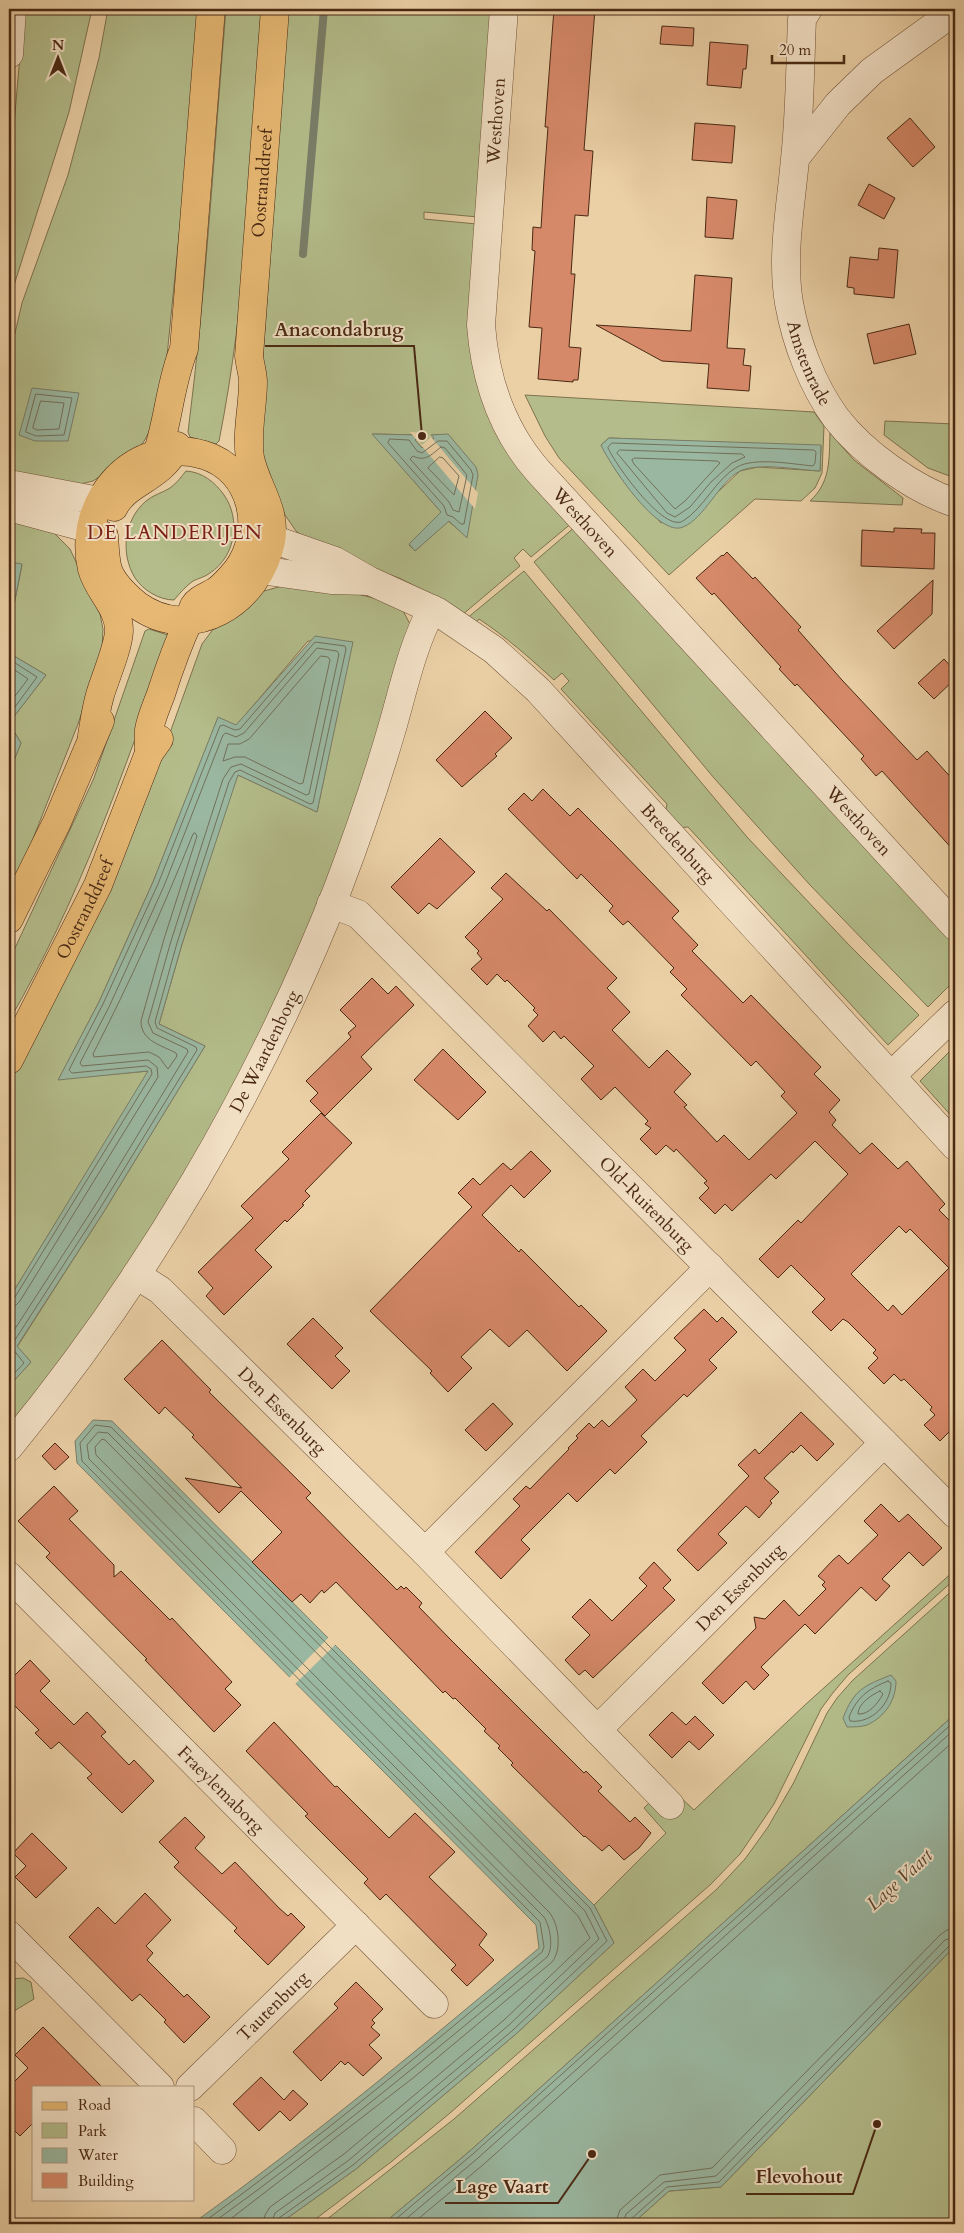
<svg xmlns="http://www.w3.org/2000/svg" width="964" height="2233" font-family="Cardo,serif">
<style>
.green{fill:#b3bc8a;stroke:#7e724e;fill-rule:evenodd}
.water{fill:#9ab7a1;stroke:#7a7e68}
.pier{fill:#ebd0a6}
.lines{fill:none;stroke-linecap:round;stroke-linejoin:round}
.shore{stroke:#72705a;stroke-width:1}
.stream{stroke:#7a7e68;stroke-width:8}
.building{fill:#d68969;stroke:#4a2913;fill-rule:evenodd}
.minor-casing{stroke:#725338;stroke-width:29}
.primary-casing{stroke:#4a2913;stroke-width:29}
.minor{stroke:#f2e0c5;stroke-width:28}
.primary{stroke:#e6b873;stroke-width:28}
.labels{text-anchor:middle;stroke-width:4;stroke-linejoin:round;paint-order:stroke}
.street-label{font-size:18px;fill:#4a2913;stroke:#f2e0c5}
.water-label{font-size:19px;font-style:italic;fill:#5a452f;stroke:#f2e0c5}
.quarter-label{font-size:20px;letter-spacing:1px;fill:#7a1f14;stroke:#f2e0c5}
.leader{fill:none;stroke:#4a2913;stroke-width:2}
.callout-dot{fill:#4a2913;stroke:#f2e0c5;stroke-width:2}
.callout-label{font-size:19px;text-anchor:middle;font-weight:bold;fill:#4a2913;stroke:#f2e0c5;stroke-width:4;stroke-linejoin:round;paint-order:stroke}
</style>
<rect width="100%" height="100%" fill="#ebd0a6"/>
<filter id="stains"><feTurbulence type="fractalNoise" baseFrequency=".004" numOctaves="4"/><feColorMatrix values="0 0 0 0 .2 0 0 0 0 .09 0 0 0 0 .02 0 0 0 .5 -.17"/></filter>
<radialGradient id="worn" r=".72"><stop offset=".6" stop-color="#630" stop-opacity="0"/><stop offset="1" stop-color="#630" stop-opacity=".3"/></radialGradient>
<!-- green -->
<path class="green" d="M24,9H92L69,112L9,301V183Z
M108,9H199L189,136L167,356L158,416L143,443L107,472L93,481L68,487L12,474L9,460V359L22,303L68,175L99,58Z
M226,9H261C252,152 247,301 219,441L216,444L190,437L188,432C206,291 214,150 226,9Z
M288,9H494L478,217L424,212V219L477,224L471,325L573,522L531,557L523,549L514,558L520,566L462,615L439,598L399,578L320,549L296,531L285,515L263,459L260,397ZM373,434L419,435L415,440L422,448L434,438L432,435H446L467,537L448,521L415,551L409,545L441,512Z
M525,395L814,412L824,426L822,473L815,488L801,501L755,499L669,575L559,458L545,436ZM609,438L821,446L820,471L758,467L740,471L720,490L661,523L619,475L601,445Z
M885,421L955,424V478L928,468L884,435Z
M830,433L854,460L903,498L902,505L810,501C831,482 829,459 830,433Z
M186,471C202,472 215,482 224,495C241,519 236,556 210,573C205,577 199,578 193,581C186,586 180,593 174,600C159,600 143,590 135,578C120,553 124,520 146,501C153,495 162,493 170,488C177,483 181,477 186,471Z
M9,516L51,530L70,549L100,614L103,629L102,650L78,724L20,872L9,894V773L21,743L9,723L46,675L9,653V630L22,565L9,562Z
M576,526L955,941V980L928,1007L810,885L714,778L534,562Z
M524,571L747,837L850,946L919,1015L888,1045L688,827L676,828L665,815L667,804L561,689L569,681L562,673L554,680C530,658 506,637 479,619L474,625L466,619Z
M282,586L330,587L385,601L402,609L410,624C374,742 341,862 290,974C241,1080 185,1185 119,1282C84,1333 46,1382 9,1433V1386L31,1362L17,1347L103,1213L205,1046L159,1024L182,944L234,784L238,775L317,812L352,642L308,641L236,726L218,718L153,882L99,1002L59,1079L149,1071L9,1299V1081L58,993L95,920L167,741L202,644L214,628L253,598L264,591Z
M149,629L168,635L170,640C125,770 78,902 9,1021V961L94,778L145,631Z
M953,1048L955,1050V1120L920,1081Z
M955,1570V1579L848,1675L832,1694L821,1709L774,1804L740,1854L711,1884L450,2113L391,2162L309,2224H279L356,2169L516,2034L614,1943L594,1905L666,1833L644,1808L651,1801L679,1796L694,1810L806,1704Z
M955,1588V1714L471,2150L383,2224H321L454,2119L717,1889L745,1859L768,1827L794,1782L827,1713L837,1698L853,1680Z
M955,1946V2224H632L669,2191L721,2187Z
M23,1978L31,1982L34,1999L9,2014V1979Z"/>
<!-- water -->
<path class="water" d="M32,388L79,393L68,441H35L19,435Z
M372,434L420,435L415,440L422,448L434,438L431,435L448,434L476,467L478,475L467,538L449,521L415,551L409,544L441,512Z
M609,438L821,445L820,471C799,470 759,462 740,471C719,482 704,519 683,527C658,538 610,465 601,445Z
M9,562L22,564L9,630Z
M315,636L353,642L317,812L238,775L182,944L159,1024L205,1046L103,1213L17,1346L31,1362L9,1386V1299L148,1071L58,1080L99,1002L153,882L218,717L236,725Z
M9,653L46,675L9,723Z
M9,724L21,743L9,773Z
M93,1420L112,1421L594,1905L614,1943L516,2034L356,2169L279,2224H192C312,2138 426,2043 539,1948L536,1925L77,1463L75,1441Z
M891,1675L896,1681C896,1700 885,1717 867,1725C861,1727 853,1727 847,1727L843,1718C854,1690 863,1686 891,1675Z
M955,1714V1946L721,2187L669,2191L632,2224H383L471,2150Z"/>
<!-- pier -->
<path class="pier" d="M410,432L422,433L423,436L418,440L422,445L430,438L429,435L437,444L478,493L475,509Z
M330,1636L337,1643L294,1685L288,1679Z"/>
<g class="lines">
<!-- shore -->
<path class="shore" d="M36,394L72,398L64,435L36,436L26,432Z
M41,401L64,403L59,429L37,430L33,428Z
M390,439L409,440L417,451L422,453L438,441H447L471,470L473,475L464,524H461L453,517L447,515L444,506L388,443Z
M612,443L814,450L816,452L815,463L813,466C792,464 755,457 737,467C715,480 704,508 683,521C664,533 615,464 608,448Z
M441,447L445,448L467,475L459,512L453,510L449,502L410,459L413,456C425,462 431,455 441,447Z
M620,450L742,454L745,457L732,463L711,482L690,507L675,517L667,513L617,453Z
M440,457L443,458L459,476L454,495L428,468Z
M635,458L717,461L720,463L685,501L675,509L634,464L632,460Z
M321,656L328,657L330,660L303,783L300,784L245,757H235L223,761L228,744H240L249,739Z
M9,659L37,677L9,715
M9,666L28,679L9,704
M195,833L197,836L164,939L141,1021C141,1041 161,1045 176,1053L177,1056L168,1069L159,1057L149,1052L94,1057L93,1054C130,982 163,909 193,834Z
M9,1300L15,1297L152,1074L151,1069L146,1066L72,1073L69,1070L103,1004L158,884L220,726L223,725L235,730L240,729L315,642L345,646L346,649L313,803L310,804L240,770L235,772L229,782L177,943L155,1022L157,1028L196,1047L197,1050L99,1210L13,1343V1349L24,1363L9,1379
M9,1307L16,1305L20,1301L158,1077L157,1067L148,1060L82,1066L80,1063L109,1007L164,886L223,735L226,733L236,737L244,733L317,648L337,651L339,654L309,794L306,795L241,764L231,767L223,779L171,941L148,1022L153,1033L187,1049L188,1052L94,1207L9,1338
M888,1681L891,1683C891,1704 871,1724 850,1721L849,1717C857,1697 868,1689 888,1681Z
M880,1691L883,1694C878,1703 869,1715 858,1714C858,1704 871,1695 880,1691Z
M201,2224C319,2139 430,2046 542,1952L544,1947L540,1922L82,1461L80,1443L95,1425L111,1427L590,1908L607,1941L513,2030L353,2165L279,2218L277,2224
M211,2224C327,2141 437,2049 547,1957C554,1948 550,1926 544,1917L89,1459L87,1445L98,1432L108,1433L585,1911L599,1939L509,2025L349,2160L275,2213L271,2224
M224,2224L413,2078L552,1962C562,1950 559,1924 549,1912L96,1455L95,1447L102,1439L105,1440L578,1916L590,1938L504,2020L344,2154L270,2207L265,2215L263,2224
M390,2224L474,2153L955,1721
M400,2224L478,2158L955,1729
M412,2224L484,2164L955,1740
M615,2224L620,2210L660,2175L712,2168L940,1935L947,1930L955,1929
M623,2224L626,2214L664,2182L716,2176L945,1940L955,1937
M629,2224L631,2219L667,2187L719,2182L950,1945L955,1943"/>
<!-- stream -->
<path class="stream" d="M303,254L324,9"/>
</g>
<!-- building -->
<path class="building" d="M554,9H595L584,150L593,151L588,216L575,215L571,274H575L569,347L581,348L578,380H573V382L538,379L542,328L529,327L535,251L532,250L533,227L541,228L544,180L548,127H545Z
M662,26L694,28L693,46L660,44Z
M710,42L748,45L746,69H743L741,88L707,85Z
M910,118L935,147L913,167L887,138Z
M695,123L735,126L732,163L692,160Z
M869,184L895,198L884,219L858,205Z
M707,197L737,200L733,239L705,237Z
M879,248L898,250L894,298L854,294V288L847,287L850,257L878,260Z
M695,275L732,278L727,348L745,349L743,365L751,366L749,391L707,388L709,364L662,361L596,325L691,331Z
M909,324L916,354L874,364L867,334Z
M894,528L922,529L921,533H935L934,569L861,566L862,530L894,532Z
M727,552L753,579L755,577L801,627L798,630L842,680L917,760L927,751L955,782V852L882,771L876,776L861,759L864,756L797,684L795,686L779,669L781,667L714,593L712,595L696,578L722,555L723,556Z
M933,580L932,614L894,649L877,631Z
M944,659L955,671V679L934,699L918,683Z
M485,711L512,738L495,754L497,756L462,787L436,760Z
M543,789L570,816L578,808L614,844L679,911L672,918L698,945L692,951L743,1003L751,995L821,1067L814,1074L840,1100L829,1112L836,1120L832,1125L860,1154L872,1143L898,1169L907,1161L945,1204L939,1210L955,1226V1435L951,1430L940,1441L924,1425L935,1415L930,1410L932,1407L904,1379L901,1381L894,1374L884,1384L868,1368L878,1358L873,1353L876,1350L848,1322L843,1319L831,1331L812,1312L825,1299L791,1265L778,1278L759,1259L798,1220L801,1223L848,1174L815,1141L776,1179L771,1174L732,1211L725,1204L715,1214L699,1198L709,1188L704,1183L707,1181L676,1149L674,1152L666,1145L656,1155L640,1139L651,1128L645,1124L648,1121L615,1087L601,1100L581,1079L594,1066L564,1036L561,1039L554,1031L543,1042L528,1026L538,1015L533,1010L535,1008L507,980L505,982L497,974L487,985L471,969L482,959L477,953L479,951L465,937L503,899L491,888L506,873L547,911L549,909L617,978L607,988L630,1012L612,1030L649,1068L667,1050L691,1074L674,1092L687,1105L684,1107L717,1142L724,1135L749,1160L797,1113L781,1096L785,1092L756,1061L751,1066L681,995L687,989L670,972L674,968L628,921L623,925L609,911L613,906L581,874L577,879L508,809L524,793L532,801ZM899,1226L906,1233L910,1229L949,1268L902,1315L893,1305L888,1311L851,1274Z
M440,838L475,872L437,909L429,903L418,914L391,887Z
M372,978L388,994L396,986L414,1005L361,1057L372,1069L325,1116L310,1101L318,1093L306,1081L351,1037L348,1033L356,1026L340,1010Z
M443,1049L486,1092L458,1120L414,1080Z
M321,1113L352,1143L305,1191L310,1196L302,1204L304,1205L287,1222L285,1220L255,1250L272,1267L224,1315L206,1296L213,1288L198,1272L253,1218L241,1206L289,1159L282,1152Z
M531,1151L551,1171L524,1198L511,1185L482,1215L519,1252L521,1249L579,1307L581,1305L607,1331L567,1371L527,1330L509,1347L490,1329L461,1357L472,1368L448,1392L430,1373L432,1371L370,1311L472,1207L458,1193L473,1178L480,1185L503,1163L511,1170Z
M704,1309L717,1322L722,1317L737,1332L709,1360L717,1368L687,1397L684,1394L641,1436L647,1442L615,1474L610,1469L577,1502L568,1493L521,1540L530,1549L501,1579L475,1552L520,1506L513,1499L526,1486L530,1489L569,1449L568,1448L578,1438L576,1436L589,1423L594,1428L602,1420L609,1427L637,1400L625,1387L643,1369L655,1381L686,1350L674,1338Z
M313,1318L343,1348L335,1356L350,1371L332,1389L287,1344Z
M162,1340L211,1390L209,1392L311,1493L306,1498L360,1553L397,1590L401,1586L404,1589L406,1587L422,1603L419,1607L450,1639L584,1773L586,1771L602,1787L598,1791L630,1822L635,1817L651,1833L639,1848L624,1860L609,1845L602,1851L585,1836L584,1837L511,1765L513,1763L498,1748L500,1746L484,1731L486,1729L455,1698L453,1699L445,1691L443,1693L336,1582L324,1593L322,1590L310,1603L301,1594L292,1602L252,1562L282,1532L241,1491L219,1513L185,1478L242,1488L192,1437L194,1435L165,1407L159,1414L124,1379Z
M493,1403L513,1424L486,1451L465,1430Z
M801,1412L834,1444L817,1461L801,1445L793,1453L792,1451L764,1478L779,1492L770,1501L772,1503L759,1518L746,1506L718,1534L727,1543L698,1571L677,1550L749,1476L738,1465L755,1449L759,1454Z
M55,1443L69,1457L55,1470L42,1456Z
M54,1486L78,1511L69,1519L114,1565V1577L121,1571L170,1620L172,1618L232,1682L225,1689L241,1705L214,1732L145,1660L147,1659L46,1557L50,1553L18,1521Z
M881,1504L899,1522L908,1514L942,1548L923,1566L909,1552L882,1579L890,1586L876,1601L861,1587L815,1634L805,1624L761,1667L769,1675L754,1690L746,1681L723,1704L702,1683L756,1628L754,1617L765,1619L784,1600L799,1616L826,1589L822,1585L825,1582L818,1576L833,1560L839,1555L848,1564L878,1535L864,1521Z
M654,1562L671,1580L663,1588L675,1600L593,1678L585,1670L579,1675L565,1660L590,1635L572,1617L590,1599L612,1621L647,1586L639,1578Z
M30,1660L50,1681L40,1691L74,1725L87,1712L106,1732L101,1736L129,1765L134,1760L154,1781L122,1813L87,1778L92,1774L59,1742L51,1749L35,1733L39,1730L9,1700V1681Z
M672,1712L686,1725L695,1716L714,1735L699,1750L689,1741L672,1758L649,1735Z
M274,1722L335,1787L337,1786L389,1838L415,1813L455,1852L429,1877L487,1934L479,1945L494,1960L467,1986L451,1970L456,1965L386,1894L380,1900L364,1883L368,1879L305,1816L308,1814L246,1751Z
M185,1817L205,1837L195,1848L222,1874L235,1862L279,1908L288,1916L291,1913L305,1927L268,1965L234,1931L237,1928L174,1867L179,1862L159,1842Z
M32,1833L67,1868L36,1898L15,1877L26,1866L13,1853Z
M145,1893L171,1920L146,1946L153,1953L147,1960L184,1997L187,1994L210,2017L184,2043L164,2022L166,2020L140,1994L132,2001L69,1937L98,1907L115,1924Z
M356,1982L383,2009L372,2020L375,2023L371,2027L380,2035L369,2045L382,2058L363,2076L348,2062L345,2065L341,2061L321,2081L293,2052L338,2008L334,2004Z
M43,2027L102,2087H34V2122L20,2136L9,2125V2087L28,2068L15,2055Z
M261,2077L284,2100L293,2090L308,2104L290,2121L280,2111L259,2131L233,2104Z"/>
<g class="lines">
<defs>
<g id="minor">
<path id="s1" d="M504,9L481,325C485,379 502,430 538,471L955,926"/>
<path id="s2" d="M808,9L802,19C800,65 800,113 795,159C791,206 781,255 789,303C796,342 812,385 836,418C863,453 913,489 955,503"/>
<path d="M9,54L12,9"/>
<path d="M796,157L838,104L872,71L955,11"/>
<path d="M9,484L99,501"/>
<path d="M9,507L91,529"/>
<path id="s3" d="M272,539L335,561L370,581L438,612L494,650L538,690L955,1146"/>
<path d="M260,570L331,580L369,581"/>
<path id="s4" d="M331,904L358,914L373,929L955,1514"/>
<path d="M892,1075L955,1014"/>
<path id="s5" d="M136,1275L160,1290L425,1552L670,1805"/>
<path id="s6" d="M9,1447C146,1281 259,1089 338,888C357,838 375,786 390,735C403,692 411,648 432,609"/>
<path d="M425,1552L710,1267"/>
<path id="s7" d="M9,1576L434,2004"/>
<path id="s8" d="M597,1730L884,1443"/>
<path d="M9,1935L160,2087"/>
<path id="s9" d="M190,2087L356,1925"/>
<path d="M194,2121L222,2150"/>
</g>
<g id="primary">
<path d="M157,454C169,419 170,383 184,349L211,9"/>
<path d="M114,507C126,482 161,479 177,446"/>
<path id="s10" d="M91,529L104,536C105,547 105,560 108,570C113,584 126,596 137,605C192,645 259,602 271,541C277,510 256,487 250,458C246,433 253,407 253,382C253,374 250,365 249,356L275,9"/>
<path d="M92,736C94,723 96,709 100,695C105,678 119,646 119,630C119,607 98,591 92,569C76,501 134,435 204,455C253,470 266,531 237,570C231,577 224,586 216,591C209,596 199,598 194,606C192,610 191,615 189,620C178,644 169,669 161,694C157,705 151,718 149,730C148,737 149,745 149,753"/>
<path d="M9,919L57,822L100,721"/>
<path id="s11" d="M9,1060L98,885L149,753L159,739"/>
</g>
</defs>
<!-- minor casing -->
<use href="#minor" class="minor-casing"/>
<!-- primary casing -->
<use href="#primary" class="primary-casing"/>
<!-- minor -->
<use href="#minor" class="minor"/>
<!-- primary -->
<use href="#primary" class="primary"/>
</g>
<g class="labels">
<!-- street labels -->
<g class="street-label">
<text transform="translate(496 121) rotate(-86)" y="6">Westhoven</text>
<text dy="6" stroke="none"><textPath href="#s10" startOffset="635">Oostranddreef</textPath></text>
<text dy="6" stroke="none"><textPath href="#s2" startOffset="360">Amstenrade</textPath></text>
<text dy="6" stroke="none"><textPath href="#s1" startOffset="546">Westhoven</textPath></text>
<text dy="6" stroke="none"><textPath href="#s1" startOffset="951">Westhoven</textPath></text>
<text dy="6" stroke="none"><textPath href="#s3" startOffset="516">Breedenburg</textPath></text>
<text dy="6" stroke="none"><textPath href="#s11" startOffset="169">Oostranddreef</textPath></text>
<text dy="6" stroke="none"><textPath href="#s6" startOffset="472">De Waardenborg</textPath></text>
<text dy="6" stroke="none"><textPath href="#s4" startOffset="438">Old-Ruitenburg</textPath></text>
<text dy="6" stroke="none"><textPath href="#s5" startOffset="200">Den Essenburg</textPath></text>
<text dy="6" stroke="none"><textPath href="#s8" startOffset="202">Den Essenburg</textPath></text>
<text dy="6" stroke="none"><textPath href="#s7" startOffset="301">Fraeylemaborg</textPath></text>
<text dy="6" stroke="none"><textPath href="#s9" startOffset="116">Tautenburg</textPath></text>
</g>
<!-- water labels -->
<g class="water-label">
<text transform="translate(899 1879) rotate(-42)" y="7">Lage Vaart</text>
</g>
<!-- quarter labels -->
<g class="quarter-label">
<text x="175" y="539">DE LANDERIJEN</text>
</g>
</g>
<!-- callouts -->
<path class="leader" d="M422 436L414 346H265M877 2124L853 2194H746M592 2154L558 2203H445"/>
<g class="callout-dot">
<circle cx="422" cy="436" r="5"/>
<circle cx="877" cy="2124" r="5"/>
<circle cx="592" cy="2154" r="5"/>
</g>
<g class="callout-label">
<text x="339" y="336">Anacondabrug</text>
<text x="799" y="2183">Flevohout</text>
<text x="502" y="2193">Lage Vaart</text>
</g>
<!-- margin -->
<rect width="964" height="2233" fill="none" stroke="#ebd0a6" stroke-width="30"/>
<rect x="10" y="10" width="944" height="2213" fill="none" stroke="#4a2913" stroke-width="2.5"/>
<rect x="15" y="15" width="934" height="2203" fill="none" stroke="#4a2913"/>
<!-- legend -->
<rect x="32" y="2086" width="162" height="115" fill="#f2e0c5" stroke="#af977e"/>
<rect x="42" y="2102" width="25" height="8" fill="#e6b873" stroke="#af977e"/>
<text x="78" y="2110" font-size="15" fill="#4a2913">Road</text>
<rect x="42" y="2123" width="25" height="15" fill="#b3bc8a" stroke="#af977e"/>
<text x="78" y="2136" font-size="15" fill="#4a2913">Park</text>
<rect x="42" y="2148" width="25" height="15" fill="#9ab7a1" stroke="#af977e"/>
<text x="78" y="2160" font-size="15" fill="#4a2913">Water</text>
<rect x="42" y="2173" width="25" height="15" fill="#d68969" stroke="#af977e"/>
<text x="78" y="2186" font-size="15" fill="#4a2913">Building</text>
<!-- north arrow -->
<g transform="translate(58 58)" stroke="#f2e0c5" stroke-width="4" paint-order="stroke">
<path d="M0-4L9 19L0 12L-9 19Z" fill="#4a2913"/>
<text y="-8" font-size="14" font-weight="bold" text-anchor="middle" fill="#4a2913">N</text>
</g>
<!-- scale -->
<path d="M772 55v8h72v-8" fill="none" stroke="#4a2913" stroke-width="2.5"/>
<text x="779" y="55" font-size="15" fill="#4a2913" stroke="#f2e0c5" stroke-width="4" paint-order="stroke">20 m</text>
<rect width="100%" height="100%" filter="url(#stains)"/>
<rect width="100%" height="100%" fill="url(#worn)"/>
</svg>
